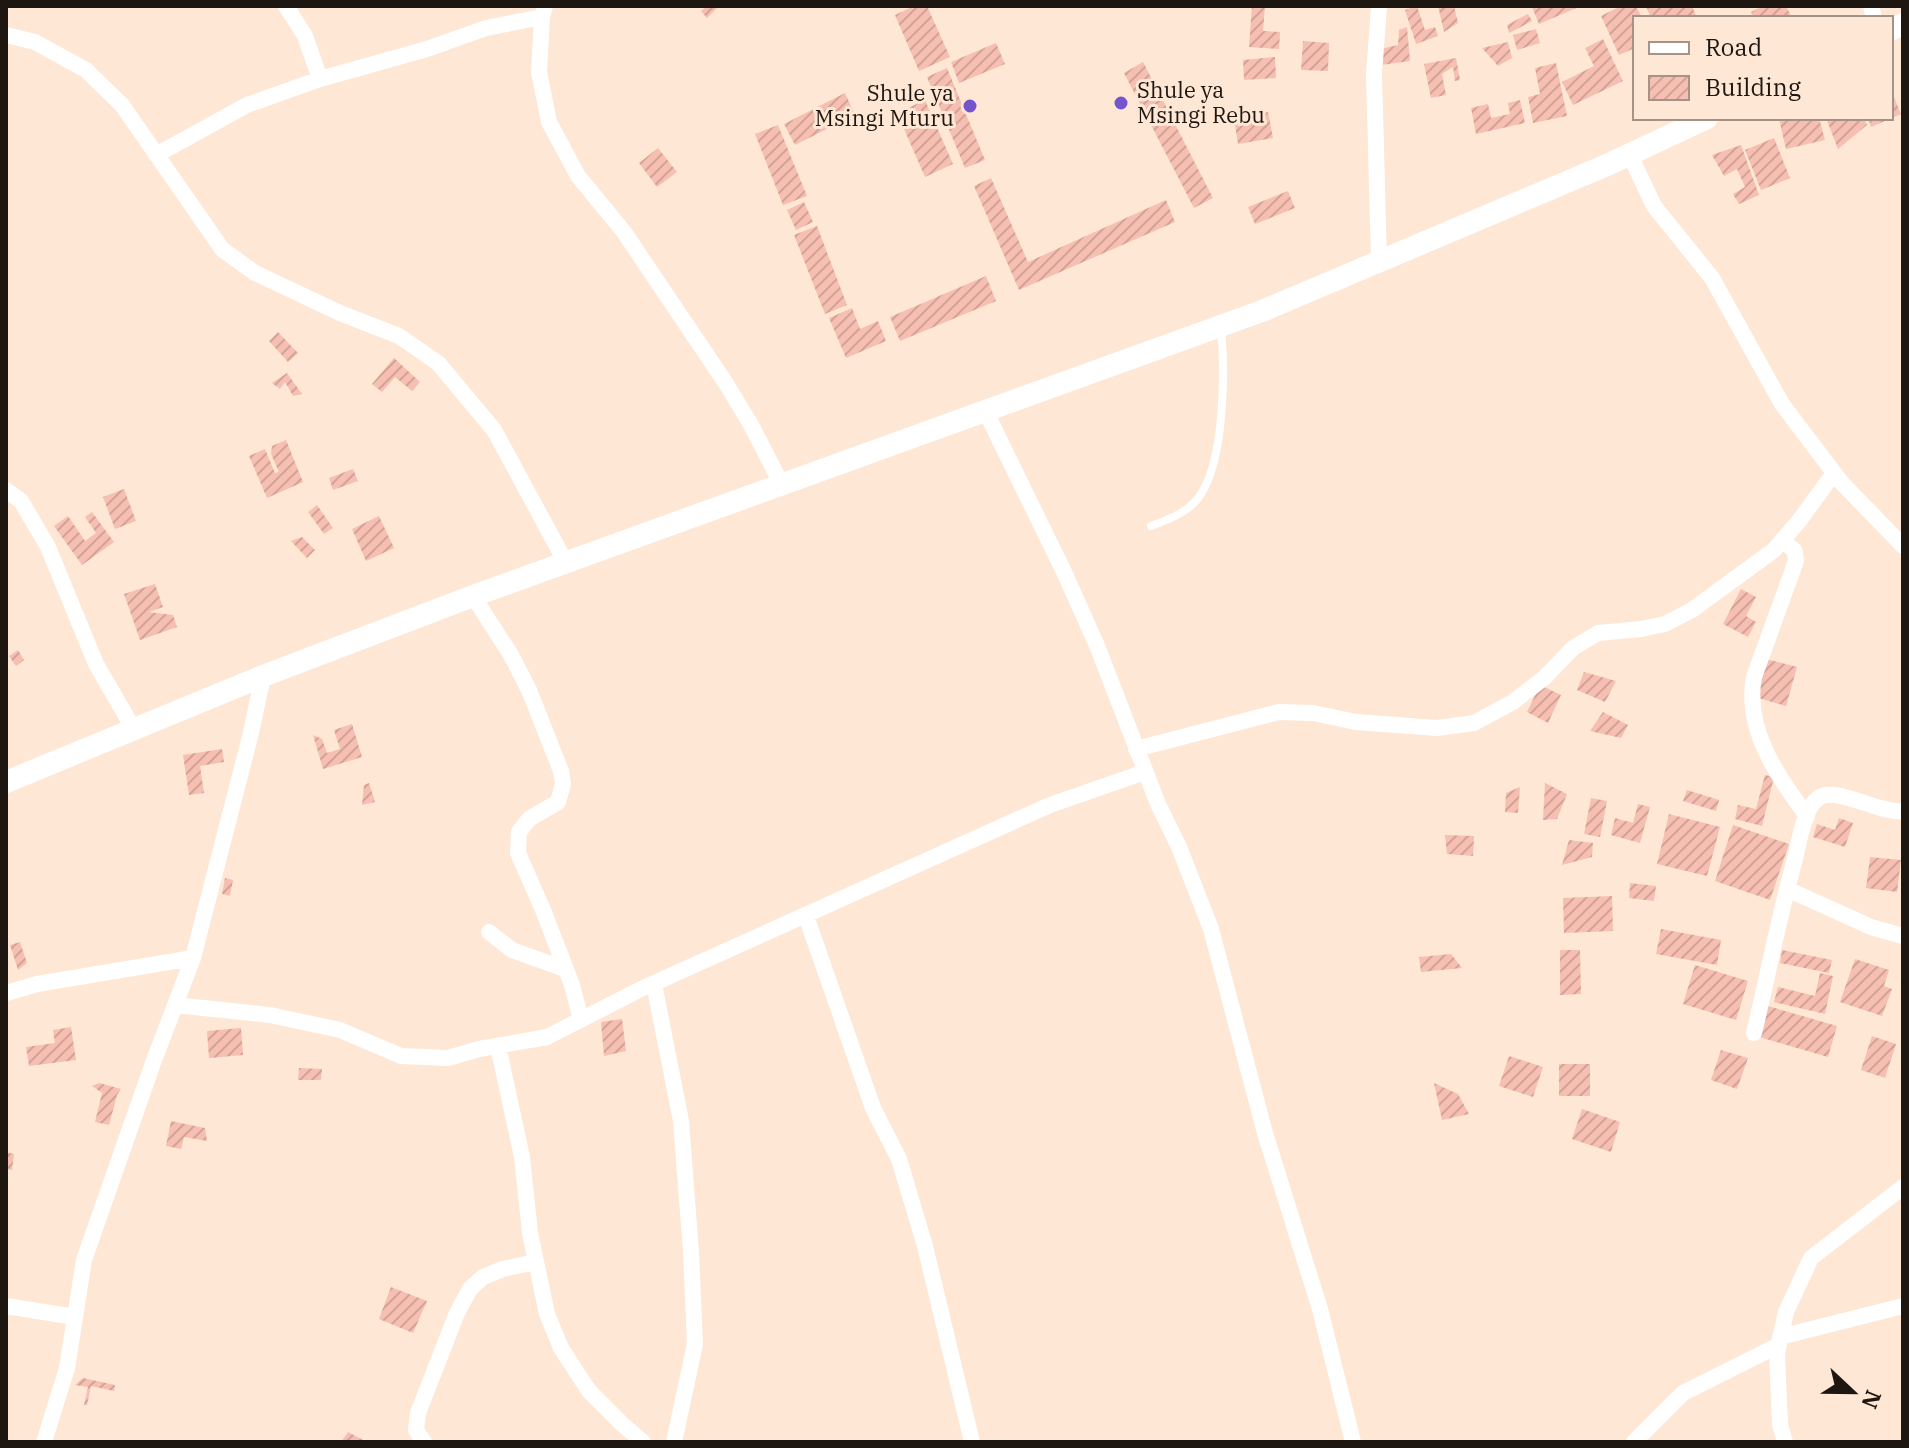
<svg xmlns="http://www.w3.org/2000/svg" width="1909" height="1448" font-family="'IBM Plex Serif',serif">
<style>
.building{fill:url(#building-hatch)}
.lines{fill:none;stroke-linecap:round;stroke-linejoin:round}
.lane{stroke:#fff;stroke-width:8}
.street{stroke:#fff;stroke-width:16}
.secondary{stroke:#fff;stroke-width:22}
.poi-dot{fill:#7455ce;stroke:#fee7d4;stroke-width:3}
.labels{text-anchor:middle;stroke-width:6;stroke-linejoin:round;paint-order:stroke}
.poi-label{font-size:22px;fill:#1e1610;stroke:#fee7d4;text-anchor:start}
</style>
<defs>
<pattern id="building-hatch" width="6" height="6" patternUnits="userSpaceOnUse" patternTransform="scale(2)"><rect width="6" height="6" fill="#f7bfb1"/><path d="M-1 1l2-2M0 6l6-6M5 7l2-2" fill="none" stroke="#d3a397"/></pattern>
</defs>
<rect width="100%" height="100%" fill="#fee7d4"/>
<!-- building -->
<path class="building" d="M707,6H716L717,8L707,18L701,11Z
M914,6H927L950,57L919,71L895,15Z
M1252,6H1265L1263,31L1280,32L1279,49L1249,47Z
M1417,6L1425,30L1435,27L1438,36L1416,44L1405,10Z
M1438,6H1454L1458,23L1444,32Z
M1534,6H1581L1539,24L1532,7Z
M1621,6H1636L1642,18H1635V48L1619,55L1601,16Z
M1646,6H1692L1697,18H1651Z
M1763,6H1786L1791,16L1788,18H1754L1751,12Z
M1528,14L1532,21L1509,33L1507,25Z
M1407,27L1410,61L1381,65L1376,50L1398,45L1399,30Z
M1536,29L1540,43L1517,50L1513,35Z
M1603,39L1623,81L1573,105L1562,82L1594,66L1585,48Z
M1303,41L1329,43L1328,71L1301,70Z
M1508,42L1512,58L1498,66L1482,48Z
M996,43L1005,64L959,83L951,62Z
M1275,57L1276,78L1244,80L1243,60Z
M1456,58L1460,80L1455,81L1453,67L1442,74L1446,95L1431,98L1424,64Z
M1143,62L1213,198L1194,208L1124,73Z
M1556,63L1567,116L1533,123L1528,97L1540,94L1535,68Z
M947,68L985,160L965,168L927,77Z
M1891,90L1901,114L1871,127L1868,118H1891Z
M845,93L855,115L795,145L784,124Z
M925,100L953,164L925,177L897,113Z
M1520,100L1525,123L1476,134L1471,108L1488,104L1491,118L1510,114L1508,103Z
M1268,112L1273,138L1238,144L1234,118Z
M1782,118H1819L1825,140L1786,149L1779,119Z
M1826,118H1864L1867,125L1838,149Z
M778,125L807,196L783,205L755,134Z
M1774,138L1790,178L1761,190L1745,150Z
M1741,145L1759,195L1739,204L1733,194L1745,187L1737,169L1724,176L1712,155Z
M658,148L677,172L657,187L639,163Z
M991,178L1028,262L1166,200L1175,222L1019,290L974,186Z
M1288,191L1295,208L1255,224L1248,207Z
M804,202L813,222L796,230L787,210Z
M817,226L847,305L825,314L794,235Z
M986,276L996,301L900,341L890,317Z
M852,308L860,329L878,321L886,341L846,358L829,318Z
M278,332L298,353L288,362L269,341Z
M394,358L420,382L412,391L395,377L382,392L372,384Z
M287,373L302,394L293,396L285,382L280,389L272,383Z
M286,440L303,482L267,498L249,456L265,449L275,473L279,472L271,454L272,446Z
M353,469L358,481L333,490L329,478Z
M124,489L136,521L115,529L103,497Z
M317,505L333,528L324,534L308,512Z
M92,512L114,542L82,565L54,526L68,516L85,541L96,533L85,517Z
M379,516L394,548L366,561L352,529Z
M302,537L315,550L307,558L291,541Z
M155,584L163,607L149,612L173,615L177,627L140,640L124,594Z
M1741,589L1756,597L1746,616L1756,622L1748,637L1723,624Z
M18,650L24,660L16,666L9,656Z
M1766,659L1797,667L1786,706L1755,697Z
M1584,672L1616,681L1605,702L1577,690Z
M1540,685L1561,695L1548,723L1527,712Z
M1603,712L1628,725L1621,738L1590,731Z
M352,724L362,757L323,769L313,735L322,739L327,753L340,749L334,730Z
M222,749L224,762L200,766L204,793L189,795L183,755Z
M1765,775L1774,777L1762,826L1735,819L1738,805L1756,809Z
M369,783L375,802L362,805L364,785Z
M1545,783L1567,794L1557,819L1543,820Z
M1520,787L1518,813L1505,812L1506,793Z
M1687,790L1719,800L1716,811L1683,801Z
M1591,798L1607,801L1600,837L1584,834Z
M1638,804L1650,807L1640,843L1611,835L1615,818L1633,823Z
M1669,814L1720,827L1707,876L1657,864Z
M1839,818L1853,823L1845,847L1813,837L1817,824L1835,830Z
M1733,825L1789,844L1770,900L1715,881Z
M1445,835L1474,836L1473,856L1447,854Z
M1569,840L1593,843L1592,857L1562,865Z
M1870,857L1901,860L1897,892L1866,888Z
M225,878L233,880L230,896L222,894Z
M1630,883L1656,886L1654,901L1629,898Z
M1612,896L1613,931L1564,933L1563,898Z
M1661,929L1721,940L1717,965L1656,954Z
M20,942L27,963L18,970L10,945Z
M1560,950H1580L1581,994L1560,995Z
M1782,950L1832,960L1829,973L1780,963Z
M1451,954L1462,968L1421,972L1419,957Z
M1855,959L1889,970L1884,986L1892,989L1882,1016L1840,1002Z
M1695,965L1748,981L1736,1020L1683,1004Z
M1820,973L1833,976L1825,1014L1774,1002L1778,987L1815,996Z
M1768,1006L1837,1026L1828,1057L1759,1037Z
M622,1019L626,1051L604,1056L601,1022Z
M71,1027L76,1060L29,1066L26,1047L55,1043L53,1030Z
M241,1028L243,1055L209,1058L207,1031Z
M1872,1036L1896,1044L1885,1078L1861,1070Z
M1721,1050L1748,1058L1737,1089L1711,1080Z
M1509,1056L1543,1067L1533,1097L1499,1086Z
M1559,1064H1590V1096H1559Z
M299,1068L322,1069L321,1080H298Z
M99,1083L121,1089L117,1095L109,1125L95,1122L102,1093L92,1086Z
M1434,1083L1458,1094L1469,1114L1442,1120Z
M1582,1109L1620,1122L1611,1152L1572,1139Z
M171,1121L205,1128L207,1141L184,1137L181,1149L166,1146Z
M6,1152L14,1154L12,1170L6,1169Z
M391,1287L427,1301L413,1333L379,1319Z
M83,1378L115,1385L114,1391L91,1386L87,1405H84L88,1387L75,1385Z
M348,1432L367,1442H341Z"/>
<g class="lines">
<!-- lane -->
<path class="lane" d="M1151,526C1169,519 1187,513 1199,497C1225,461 1225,371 1221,327"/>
<!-- street -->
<path class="street" d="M286,6L305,36L320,79
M545,6L542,17L539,72L549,122L578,176L624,232L727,385L751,425L781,483
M1871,6L1874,18
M6,35L35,42L86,70L122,105L222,249L255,273L340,313L399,336L438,363L494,430L565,561
M156,155L247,105L320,79L427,49L486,28L542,17
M1630,155L1654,206L1712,278L1782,404L1841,482L1903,546
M1379,262L1374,74L1379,6
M985,410L1065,574L1098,648L1158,804L1179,847L1211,929L1265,1133L1320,1309L1353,1442
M6,490L21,501L48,547L96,664L133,728
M1782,540L1795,551L1796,561L1754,677C1744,729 1778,777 1807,816
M473,596L511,655L529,690L561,771L563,784L558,802L529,819L519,832L518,853L543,910L572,985L581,1020
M1136,749L1279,712L1313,713L1356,722L1437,728L1474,723L1513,702L1544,678L1573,648L1598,633L1641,629L1665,624L1692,610L1774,550L1799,521L1834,473
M1787,889L1871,927L1903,936
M806,916L873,1108L899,1159L925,1246L972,1442
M489,932L512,950L565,969
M654,984L681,1121L691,1252L695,1344L674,1442
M6,993L37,984L193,958
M175,1005L270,1015L340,1030L401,1056L448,1058L479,1049L547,1037L641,989L1050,805L1145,772
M1754,1033C1768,975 1779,916 1795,859C1799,842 1802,821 1811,806C1812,804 1818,798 1820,797C1839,787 1880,814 1903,811
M498,1046L522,1157L530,1233L547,1314L561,1348L589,1391L622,1424L643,1442
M6,1306L75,1317
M1780,1337L1903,1306
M44,1442L67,1368L84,1260L153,1063L193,958L250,737L263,676
M424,1442L416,1430L418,1413L457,1313L470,1289L483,1277L503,1269L535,1262
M1634,1442L1683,1393L1779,1345
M1785,1442L1780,1425L1777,1353L1786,1312L1811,1258L1903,1187"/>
<!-- secondary -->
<path class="secondary" d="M1891,30L1903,24
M6,782L263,676L473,596L1262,311L1607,165L1707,118"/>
</g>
<!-- markers -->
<g class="poi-dot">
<circle cx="1121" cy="103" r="8"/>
<circle cx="970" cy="106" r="8"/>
</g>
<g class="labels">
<!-- poi labels -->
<g class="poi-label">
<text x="1137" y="98">Shule ya<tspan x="1137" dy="25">Msingi Rebu</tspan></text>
<text x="954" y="101" text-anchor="end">Shule ya<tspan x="954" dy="25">Msingi Mturu</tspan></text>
</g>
</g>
<!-- border -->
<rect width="1909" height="1448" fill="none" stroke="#1e1610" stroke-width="16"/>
<!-- legend -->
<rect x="1633" y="16" width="260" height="104" fill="#fee7d4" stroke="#a49386" stroke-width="2"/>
<rect x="1649" y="42" width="40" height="12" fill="#ffffff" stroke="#a49386" stroke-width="2"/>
<text x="1705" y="56" font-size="24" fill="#1e1610">Road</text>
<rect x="1649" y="76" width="40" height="24" fill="url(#building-hatch)" stroke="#a49386" stroke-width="2"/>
<text x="1705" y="96" font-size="24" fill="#1e1610">Building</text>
<!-- north arrow -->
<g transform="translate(1853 1392) rotate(112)" stroke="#fee7d4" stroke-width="6" paint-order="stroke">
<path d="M0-6L14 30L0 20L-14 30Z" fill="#1e1610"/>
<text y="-12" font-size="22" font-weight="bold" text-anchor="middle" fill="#1e1610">N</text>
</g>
</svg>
